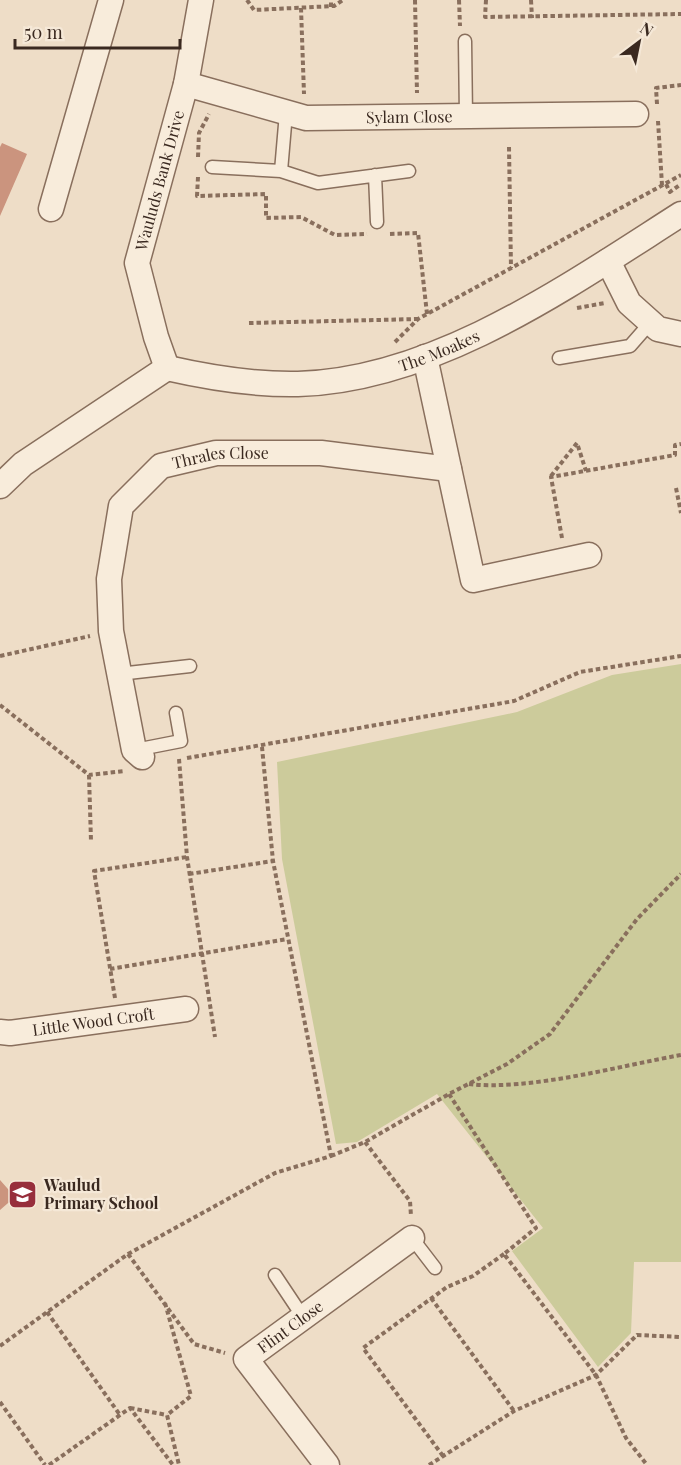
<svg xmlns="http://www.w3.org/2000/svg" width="681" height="1465" font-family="'Playfair Display',serif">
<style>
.green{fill:#cccb9b}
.building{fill:#cb947e}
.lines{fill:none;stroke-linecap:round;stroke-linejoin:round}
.lane-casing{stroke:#896f5d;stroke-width:15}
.street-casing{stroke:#896f5d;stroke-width:27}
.path{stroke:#896f5d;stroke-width:4;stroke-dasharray:4.5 3;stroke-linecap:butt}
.lane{stroke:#f8ecdb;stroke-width:12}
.street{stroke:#f8ecdb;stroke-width:24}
.labels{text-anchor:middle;stroke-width:4.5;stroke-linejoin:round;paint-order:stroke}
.street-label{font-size:16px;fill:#3a2920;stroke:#f5e8d7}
.poi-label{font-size:16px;font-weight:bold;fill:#3a2920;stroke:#f5e8d7;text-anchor:start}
</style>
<rect width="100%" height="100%" fill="#eeddc7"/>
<!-- green -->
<path class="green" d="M681,664V1262H634L631,1333L598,1367L512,1251L543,1228L437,1094L357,1142L336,1144L282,859L277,762L517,712L612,675Z"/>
<!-- building -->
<path class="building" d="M2,143L27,154L0,216V147Z
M0,1180L15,1197L0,1210Z"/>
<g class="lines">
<defs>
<path id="lane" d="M465,41L466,117
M212,167L281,171L318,183L409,171
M281,171L286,113
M375,175L377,222
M559,358L630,346L651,322
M119,674L190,666
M135,750L181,741L176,713
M412,1238L435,1268
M275,1275L303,1317"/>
<g id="street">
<path id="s1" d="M186,84L306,118L636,114"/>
<path d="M51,209L111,0"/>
<path d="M608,261L629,303L658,329L681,334"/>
<path d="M425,357L473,580L589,555"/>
<path id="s2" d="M167,368C211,378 253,385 298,384C436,380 568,286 681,214"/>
<path id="s3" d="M167,368L156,337L137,263L186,84L201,0"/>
<path d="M0,486L23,464L167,368"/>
<path id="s4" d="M142,757L134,750L111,631L109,579L121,506L161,466L216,453H321L449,469"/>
<path id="s5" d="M0,1032L10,1033L186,1009"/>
<path id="s6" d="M327,1465L246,1359L412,1238"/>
</g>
</defs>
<!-- lane casing -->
<use href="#lane" class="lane-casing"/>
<!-- street casing -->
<use href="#street" class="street-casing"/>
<!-- path -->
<path class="path" d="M247,0L254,10L334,6L343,0
M415,0L417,93
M459,0L460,26
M486,0L485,17L681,14
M531,0L532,18
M331,7V0
M301,8L304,94
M657,104L656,88L681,85
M658,121L662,185
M509,147L511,268
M198,157L199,133L209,114
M198,177L197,196L266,194V218L301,217L335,235L367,234
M666,184L670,192L681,184
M390,234L418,233L427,314
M577,308L605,303
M249,323L418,319
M395,342L418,319L681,175
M551,476L577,443L586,471
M676,488L681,513
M562,538L551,477L675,455V445L681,444
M0,656L90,636
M0,705L89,775L125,771
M187,758L514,701L580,672L681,656
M179,759L187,857L215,1037
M89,775L91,841
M189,874L273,861
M110,969L287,939
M115,998L94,871L187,857
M469,1084C529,1091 619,1066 681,1055
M449,1094L536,1228L504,1254L596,1375L626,1438L647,1465
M365,1142L410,1201L411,1216
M331,1156L365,1142L449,1094L507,1064L550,1034L637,919L681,874
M128,1254L194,1344L225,1353
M431,1298L514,1411
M165,1303L191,1396L167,1415L179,1465
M47,1312L120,1415
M0,1346L128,1254L275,1173L331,1156L273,861L262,747
M0,1402L45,1465
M130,1408L167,1415
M443,1456L363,1348L447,1287L473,1276L504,1254
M49,1465L130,1408L173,1465
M429,1465L514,1411L596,1375L637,1335L681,1337"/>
<!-- lane -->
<use href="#lane" class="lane"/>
<!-- street -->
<use href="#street" class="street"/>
</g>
<!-- icons -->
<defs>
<symbol id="school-square" viewBox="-11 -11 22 22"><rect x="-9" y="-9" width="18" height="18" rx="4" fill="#972e3c" stroke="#f5e8d7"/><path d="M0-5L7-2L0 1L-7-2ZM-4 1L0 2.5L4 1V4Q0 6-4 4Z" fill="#fff"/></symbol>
</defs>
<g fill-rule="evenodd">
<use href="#school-square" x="6" y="1178" width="33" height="33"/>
</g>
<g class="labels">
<!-- street labels -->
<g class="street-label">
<text dy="6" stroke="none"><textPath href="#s1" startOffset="228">Sylam Close</textPath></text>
<text dy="6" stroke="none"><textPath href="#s3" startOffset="195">Wauluds Bank Drive</textPath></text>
<text dy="6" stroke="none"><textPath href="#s2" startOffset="278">The Moakes</textPath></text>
<text dy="6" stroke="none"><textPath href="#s4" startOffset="375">Thrales Close</textPath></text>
<text dy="6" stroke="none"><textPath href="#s5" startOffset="94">Little Wood Croft</textPath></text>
<text dy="6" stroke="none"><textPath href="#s6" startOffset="188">Flint Close</textPath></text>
</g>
<!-- poi labels -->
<g class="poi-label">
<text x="44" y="1191">Waulud<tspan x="44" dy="18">Primary School</tspan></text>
</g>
</g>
<!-- north arrow -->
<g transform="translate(639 42) rotate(32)" stroke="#f5e8d7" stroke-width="4.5" paint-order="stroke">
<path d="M0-4.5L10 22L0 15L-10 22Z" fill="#3a2920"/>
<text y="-9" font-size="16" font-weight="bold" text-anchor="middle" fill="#3a2920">N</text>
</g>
<!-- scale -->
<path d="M15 39v9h165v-9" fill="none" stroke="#3a2920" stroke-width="3"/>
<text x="24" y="39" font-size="18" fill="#3a2920" stroke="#f5e8d7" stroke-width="4.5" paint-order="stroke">50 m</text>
</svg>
